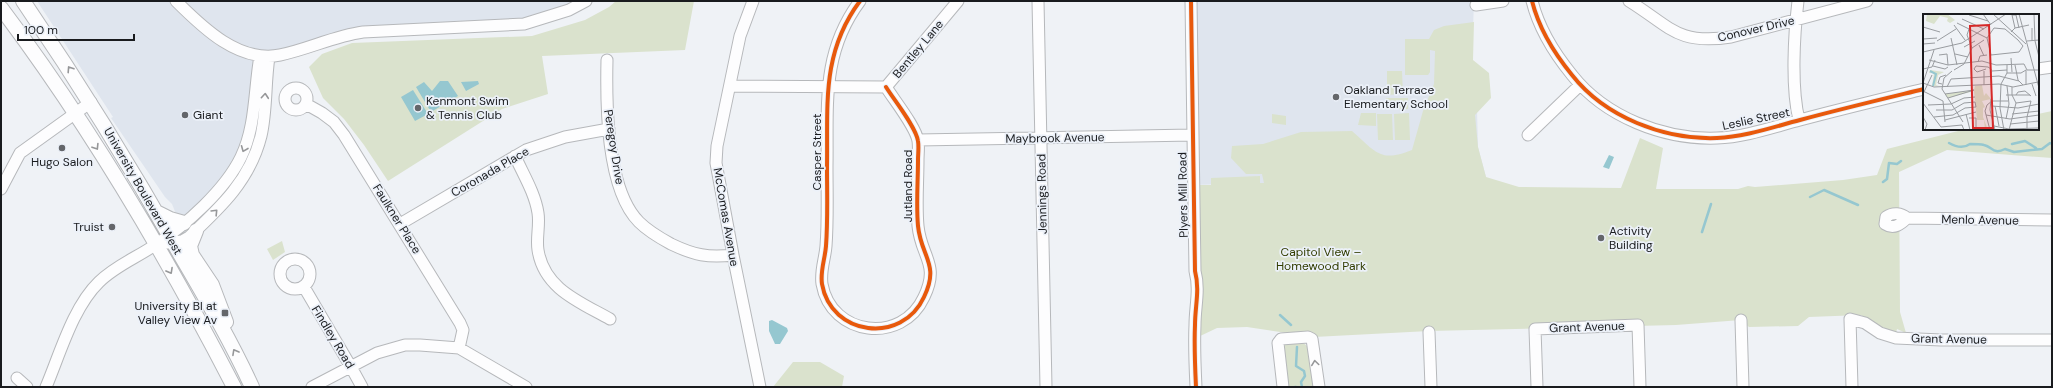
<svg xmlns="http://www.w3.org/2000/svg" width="2053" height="388" font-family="'DM Sans',sans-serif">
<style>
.built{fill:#dfe5ee}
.green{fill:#dae2cd}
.water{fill:#95c7d0}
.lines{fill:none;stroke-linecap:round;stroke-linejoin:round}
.stream{stroke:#95c7d0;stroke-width:2.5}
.minor-casing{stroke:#b6b8bb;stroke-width:13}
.major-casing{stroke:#b6b8bb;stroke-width:16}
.minor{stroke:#fdfdfe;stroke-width:11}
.major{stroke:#fdfdfe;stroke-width:14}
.cycleway-casing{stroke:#ecf1f9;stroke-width:6}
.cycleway{stroke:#e8590c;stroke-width:4}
.oneway{stroke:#969799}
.poi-dot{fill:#64666a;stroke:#ecf1f9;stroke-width:1.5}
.labels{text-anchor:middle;stroke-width:3.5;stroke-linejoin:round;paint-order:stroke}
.street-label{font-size:12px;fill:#191b1e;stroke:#ecf1f9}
.poi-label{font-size:12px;fill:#191b1e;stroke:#ecf1f9;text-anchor:start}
.park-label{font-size:12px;fill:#323d00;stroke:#ecf1f9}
.inset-river{fill:none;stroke:#95c7d0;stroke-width:2}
.inset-road{fill:none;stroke:#999ca0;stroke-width:1}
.view{fill:#d62828;fill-opacity:0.15;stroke:#d62828;stroke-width:2}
.inset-edge{fill:none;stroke:#191b1e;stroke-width:2}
</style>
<rect width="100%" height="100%" fill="#eff2f6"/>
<!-- built -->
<path class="built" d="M37,1H586L524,24L363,32L269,57L264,114L250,167L182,241L173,225L176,214L172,204L165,197L111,118L113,117Z
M1191,1H1474L1471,85L1477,109L1478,147L1486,177L1193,185Z"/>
<!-- green -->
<path class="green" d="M616,1H694L685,50L542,56L548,94L502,109L388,181L364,145L344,119L323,98L309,67L322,54L352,43L532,36L585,20L609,7Z
M1474,22L1473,60L1489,73L1491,98L1475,115L1478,147L1486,177L1519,187L1621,188L1640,138L1663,148L1656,189H1738L1748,186L1755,187L1843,180L1877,175L1887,149L1966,129H2038V114L2052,111V158L1947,150L1899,172L1900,312L1906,333L1897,329L1896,333L1884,329L1861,315L1809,317L1798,326L1749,327L1741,320L1676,325L1429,331L1314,337L1247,327L1217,328L1196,338L1193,185H1211V178L1260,176V183H1264L1262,174H1246L1231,158L1232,146L1263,144L1301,132L1352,131C1376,152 1380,163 1412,150L1423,111L1434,84L1435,51L1430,50V72L1428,75H1405V39H1429L1434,30L1444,26Z
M1387,71H1402L1403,94L1387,95Z
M1386,98H1408V109H1386Z
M1361,113H1376V126L1358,125Z
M1409,113L1410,140H1395L1394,114Z
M1272,114L1286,116V125L1272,123Z
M1377,114H1392L1393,140H1378Z
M282,241L285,252L273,260L267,249Z
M1301,342C1315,347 1314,374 1316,387H1287L1283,346L1286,343Z
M793,362H820L844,376L842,387H773Z"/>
<!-- water -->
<path class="water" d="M440,81H448L458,96L431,112L416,87L424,82L432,91Z
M478,81L479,84L466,91L461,82Z
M413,90L428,114L415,121L401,97Z
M1609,155L1614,157L1609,169L1603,167Z
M772,320L787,328L788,331L780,344H775L769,331V321Z"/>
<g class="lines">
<!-- stream -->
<path class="stream" d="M1949,143C1956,147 1963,149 1970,144C1975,144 1980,144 1984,145C1993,147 1993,155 2005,149L2014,152L2042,149L2050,143L2052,144
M2012,144L2025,141L2036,148
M1883,182L1887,179L1889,163L1897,164L1901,161
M1810,197L1824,190L1858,205
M1702,232L1711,204
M1280,315L1291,325
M1297,347L1296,366L1304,371L1305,376L1301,382L1302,387
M1295,387H1296"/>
<defs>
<path id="minor" d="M176,1C203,28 239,63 280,55C309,49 334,36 363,32L524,24L569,10L586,1
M753,1L740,36L717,146L716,163L733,255L760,387
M860,1C821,53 828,105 827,167C827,193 828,220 826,246C825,259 820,271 822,284C831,336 902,345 924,297C940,264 921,257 918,226C916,204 918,182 918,160C918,154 919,147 918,141C916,127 894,100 886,87
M1038,1L1046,387
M1191,1L1195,271C1200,290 1195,306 1195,325C1194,346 1195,366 1196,387
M1532,1C1539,29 1554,53 1572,75C1605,117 1664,140 1717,138C1745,137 1773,127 1800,120C1841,109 1883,99 1924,89
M1629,1C1671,27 1677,45 1731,37L1867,1
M1798,1C1794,35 1791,87 1799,120
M1476,5L1503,1
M607,60C606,103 606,189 639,222C648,231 660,238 671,244C694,255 708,258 733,255
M2038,69L2052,67
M730,86L886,87
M886,87L958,1
M285 99a11 11 0 1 1 22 0a11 11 0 1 1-22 0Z
M306,104L322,113L334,122L344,135L460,323L463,330L459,348
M1528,135L1580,85
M918,140L1192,135
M515,156C523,174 535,193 538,213C540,225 536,238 538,250C544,289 580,302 610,319
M1,189L20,153L91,102
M1907,218C1901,224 1894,230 1885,224L1886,217C1893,212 1901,213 1907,218L2052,220
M400,224L526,150L565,137L609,129
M167,243L182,241L189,237C221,207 250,180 261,136C267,110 265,83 269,57
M280 274a15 15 0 1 1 30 0a15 15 0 1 1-30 0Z
M304,287L351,367L362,387
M1741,320L1743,387
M1429,332L1431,387
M17,378L27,387
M46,387C60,354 73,307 99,282C115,266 136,258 155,245C186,225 225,190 241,157C256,126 254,90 260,56
M312,387L377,353L405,345H420L459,348L526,387
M1283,387L1278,343L1281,339L1308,337L1312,339L1319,387
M1537,387L1535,329L1638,325L1640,387
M1852,387L1850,319L1865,323L1880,333L1896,338L1941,340H2052"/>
<path id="major" d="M23,1C79,83 131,167 180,254C205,297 231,341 252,387
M1,8C90,126 166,255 234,387
M156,212L170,219L184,223
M196,231L190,246L192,255L212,285L226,322"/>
</defs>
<!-- minor casing -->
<use href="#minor" class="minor-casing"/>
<!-- major casing -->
<use href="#major" class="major-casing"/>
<!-- minor -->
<use href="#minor" class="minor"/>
<!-- major -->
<use href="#major" class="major"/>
<defs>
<path id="cycleway" d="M860,1C821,53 828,105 827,167C827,193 828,220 826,246C825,259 820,271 822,284C831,336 902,345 924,297C940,264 921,257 918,226C916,204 918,182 918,160C918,154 919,147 918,141C916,127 894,100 886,87
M1191,1L1195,271C1200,290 1195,306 1195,325C1194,346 1195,366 1196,387
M1532,1C1539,29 1554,53 1572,75C1605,117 1664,140 1717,138C1745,137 1773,127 1800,120C1841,109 1883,99 1924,89"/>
</defs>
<!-- cycleway casing -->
<use href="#cycleway" class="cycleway-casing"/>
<!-- cycleway -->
<use href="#cycleway" class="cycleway"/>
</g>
<!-- one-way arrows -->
<defs><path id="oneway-chevron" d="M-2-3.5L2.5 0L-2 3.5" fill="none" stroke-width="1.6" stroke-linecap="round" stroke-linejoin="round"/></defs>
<g class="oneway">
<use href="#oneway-chevron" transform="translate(70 69) rotate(-123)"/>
<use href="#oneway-chevron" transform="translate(265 96) rotate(-85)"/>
<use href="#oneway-chevron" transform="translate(96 147) rotate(58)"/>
<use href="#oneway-chevron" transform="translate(244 149) rotate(112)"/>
<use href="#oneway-chevron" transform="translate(215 212) rotate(-46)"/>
<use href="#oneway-chevron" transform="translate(170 271) rotate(61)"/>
<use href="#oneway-chevron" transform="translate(235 352) rotate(-119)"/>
<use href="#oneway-chevron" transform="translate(1315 363) rotate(-98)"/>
</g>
<!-- markers -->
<g class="poi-dot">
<circle cx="1336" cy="97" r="4"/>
<circle cx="418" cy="108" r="4"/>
<circle cx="185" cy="115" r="4"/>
<circle cx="62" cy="148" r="4"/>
<circle cx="112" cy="227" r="4"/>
<circle cx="1601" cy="238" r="4"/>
<rect x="221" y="309" width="8" height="8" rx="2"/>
</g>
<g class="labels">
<!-- street labels -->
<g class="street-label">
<text transform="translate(1756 29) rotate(-13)" y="4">Conover Drive</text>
<text transform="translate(918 49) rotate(-50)" y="4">Bentley Lane</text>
<text transform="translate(1756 119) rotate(-12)" y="4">Leslie Street</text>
<text transform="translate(1055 138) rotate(-1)" y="4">Maybrook Avenue</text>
<text transform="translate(614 147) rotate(81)" y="4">Peregoy Drive</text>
<text transform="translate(817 152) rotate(-90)" y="4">Casper Street</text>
<text transform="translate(490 172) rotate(-30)" y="4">Coronada Place</text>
<text transform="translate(908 186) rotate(-90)" y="4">Jutland Road</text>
<text transform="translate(143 191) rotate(60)" y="4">University Boulevard West</text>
<text transform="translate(1042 194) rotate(-91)" y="4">Jennings Road</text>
<text transform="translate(1183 195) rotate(-91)" y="4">Plyers Mill Road</text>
<text transform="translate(726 217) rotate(80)" y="4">McComas Avenue</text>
<text transform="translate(397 219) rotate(58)" y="4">Faulkner Place</text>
<text transform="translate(1980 220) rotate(1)" y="4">Menlo Avenue</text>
<text transform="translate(1587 327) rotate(-2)" y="4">Grant Avenue</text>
<text transform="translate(333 337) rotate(59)" y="4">Findley Road</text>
<text transform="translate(1949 339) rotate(1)" y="4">Grant Avenue</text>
</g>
<!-- poi labels -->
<g class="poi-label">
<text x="1344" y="94">Oakland Terrace<tspan x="1344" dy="14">Elementary School</tspan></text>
<text x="426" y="105">Kenmont Swim<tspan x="426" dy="14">&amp; Tennis Club</tspan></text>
<text x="193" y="119">Giant</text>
<text x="62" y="166" text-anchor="middle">Hugo Salon</text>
<text x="104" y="231" text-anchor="end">Truist</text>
<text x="1609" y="235">Activity<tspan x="1609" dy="14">Building</tspan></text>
<text x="217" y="310" text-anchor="end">University Bl at<tspan x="217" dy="14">Valley View Av</tspan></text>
</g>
<!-- park labels -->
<g class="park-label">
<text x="1321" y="256">Capitol View –<tspan x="1321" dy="14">Homewood Park</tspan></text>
</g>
</g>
<!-- overview -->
<g transform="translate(1923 14)">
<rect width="116" height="116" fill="#eff2f6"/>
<path d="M4,0H24L32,6L27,9L24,7L25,4L17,2L11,10L3,7ZM7,56L21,58L15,61L13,71L16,72H9L11,59H6ZM59,71L61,82L63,79L68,85L59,87L62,93L60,94V103L65,116H62L61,106H54L51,77L25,84L22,80L51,76L52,72Z" fill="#dae2cd"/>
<path class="inset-river" d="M7,57L13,60L10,72"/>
<path class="inset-road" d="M60,0L68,11M70,0L103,30M96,0L116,74M111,0L112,27L116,43M46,1L65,7M89,1H93L96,14M89,1L92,14M39,5L61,15M34,9L64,24M31,11L42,26M0,13L17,18M71,14L82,15L95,26L100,32L96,38L68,41L64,24ZM88,18L92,14L106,11M28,24L34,51M0,25L14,24M14,27L33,15M104,27L116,26M109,27V14M0,30L12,29M56,31L61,42M41,33L52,27M49,34L61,26M0,38L39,29L83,0M32,40L45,43M16,41L24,40L25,51M88,44L89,58M6,46L25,51L59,47L73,51L101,50L104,56H116M55,48L57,42L64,41M92,51L95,66L100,71M10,52L22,55L25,53M0,55L9,53L12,46M63,55L54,58L51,55L53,52L65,53L68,55V59M31,56L41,50L49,34L44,21L47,12M29,57L21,64L19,75L40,108M61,57V71M69,57L84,56M84,59H98L103,56M0,69L11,73L76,70L90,73L115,68M0,69L11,36M19,70L15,69L17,63L23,61M109,70L113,82M103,71V56M24,73L28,65L76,62L96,67M89,73V81L93,89M0,77L20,87L22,108M0,80L9,61M22,80L51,76L25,84M83,81H107M93,81L95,78L102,77L108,82M68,85L67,96L72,116M0,89L18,113L39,111L41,116M5,91L28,90L41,84L52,83M69,92L95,94L116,90M72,92L76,112M43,100L47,116M89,100L116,97M63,101L87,105L116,101M0,103L4,110L2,116M11,103L30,101L42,94L53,93L52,88L41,89L29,96H13M46,104H53V116M83,105L86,90L84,72M22,106L53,98M87,110L116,107M71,112L86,115L115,114M67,116L62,97L64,91L69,87H85M81,116L77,94L78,70L84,59V51M86,116L93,89L108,87L104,103V116"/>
<path class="view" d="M66,11L70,114H50L47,12Z"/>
<rect width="116" height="116" class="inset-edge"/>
</g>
<!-- border -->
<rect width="2053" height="388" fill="none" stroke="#191b1e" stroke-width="4"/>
<!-- scale -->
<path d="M18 34v6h116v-6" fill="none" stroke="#191b1e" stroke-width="2"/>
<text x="24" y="34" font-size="12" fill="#191b1e" stroke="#ecf1f9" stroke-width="3" paint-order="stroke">100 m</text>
</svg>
